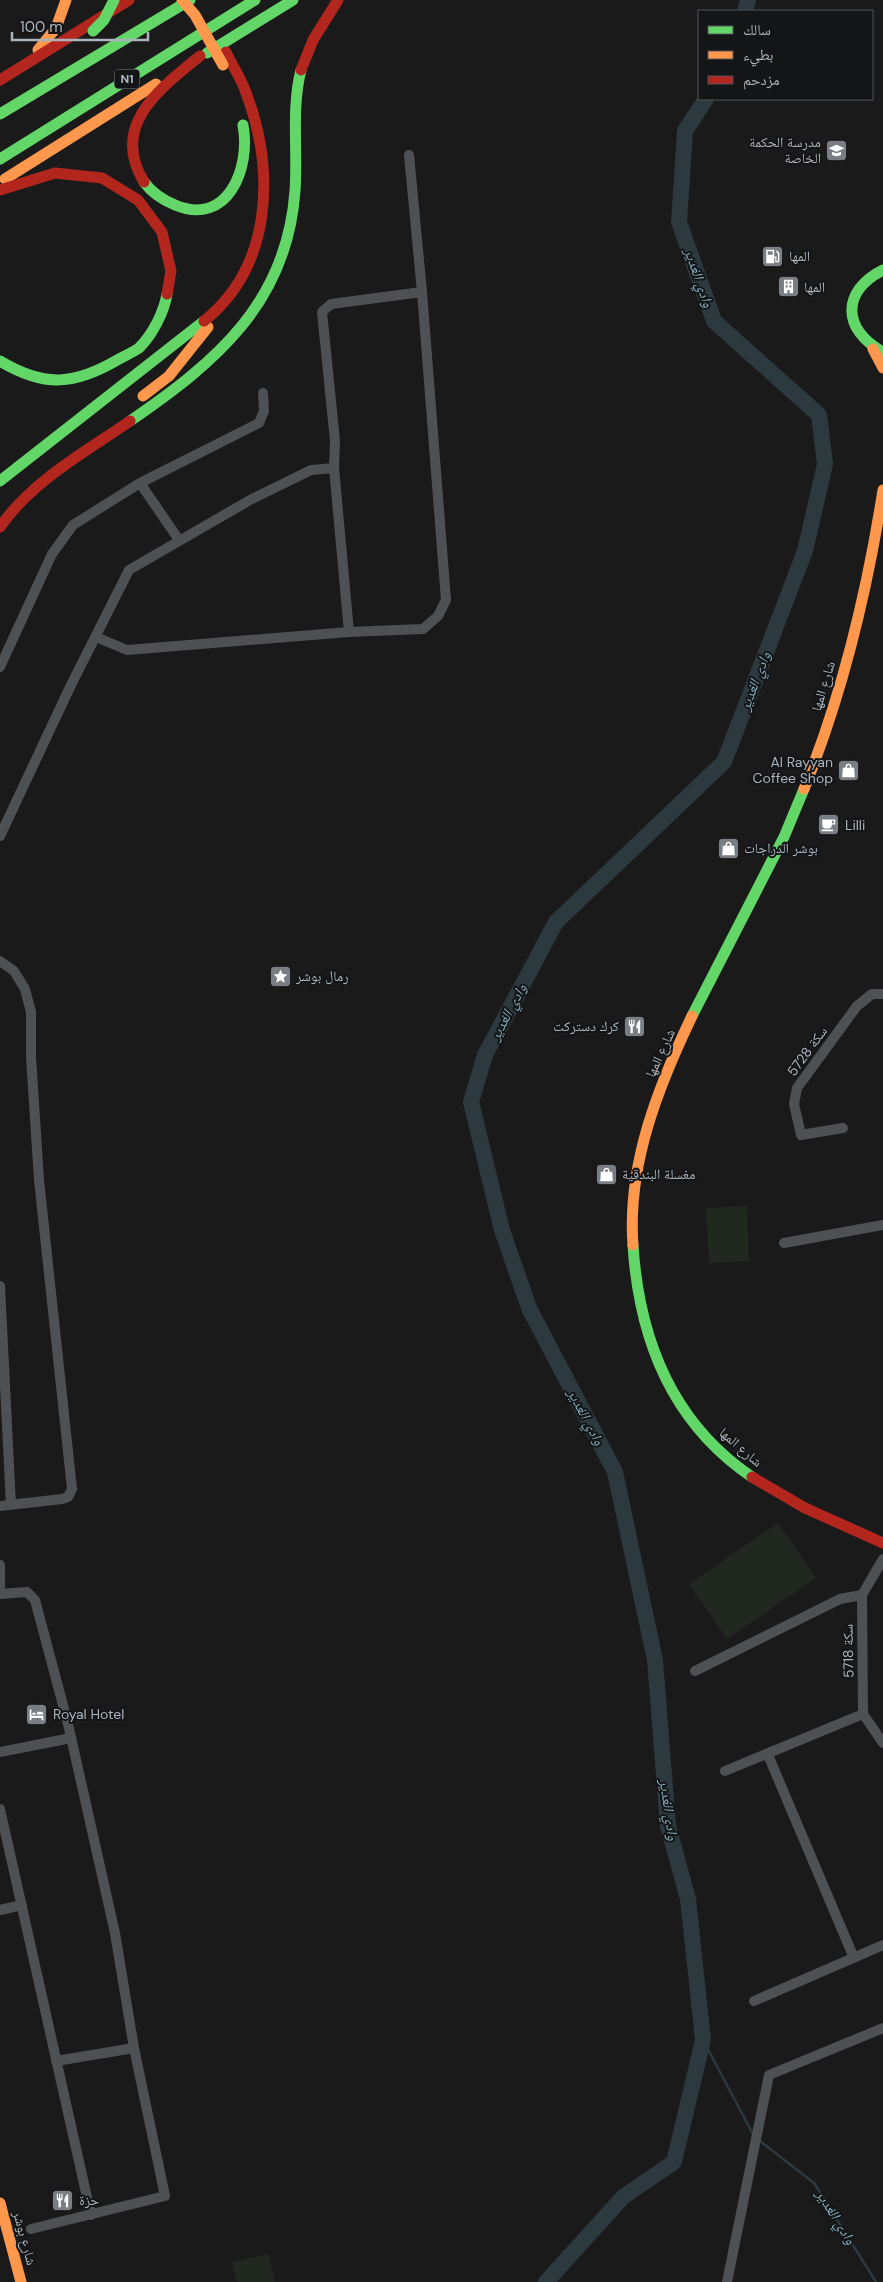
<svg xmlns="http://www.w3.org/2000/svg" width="883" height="2282" font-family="'DM Sans','Noto Naskh Arabic',sans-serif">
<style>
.green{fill:#202820}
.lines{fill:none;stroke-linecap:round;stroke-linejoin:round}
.stream{stroke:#2c393e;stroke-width:2.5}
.river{stroke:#2c393e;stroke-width:16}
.street{stroke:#4e5154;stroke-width:10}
.fast{stroke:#63d668;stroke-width:11}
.slow{stroke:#ff974d;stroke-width:11}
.jam{stroke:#b3261e;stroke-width:11}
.fast-bridge{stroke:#63d668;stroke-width:11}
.slow-bridge{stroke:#ff974d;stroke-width:11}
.labels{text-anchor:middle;stroke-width:4;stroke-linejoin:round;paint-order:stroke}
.shield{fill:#141517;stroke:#7e848a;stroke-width:1}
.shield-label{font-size:12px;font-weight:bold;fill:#abb4bc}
.poi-label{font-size:14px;fill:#abb4bc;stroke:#141517;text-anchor:start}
.street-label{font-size:14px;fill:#abb4bc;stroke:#141517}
.water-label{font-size:15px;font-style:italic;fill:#81a9b8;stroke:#141517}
</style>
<rect width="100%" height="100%" fill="#1a1a1b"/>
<!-- green -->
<path class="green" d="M747,1206L749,1261L709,1263L706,1208Z
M778,1523L816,1578L727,1639L689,1584Z
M268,2254L275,2282H237L232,2262Z"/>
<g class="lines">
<!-- stream -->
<path class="stream" d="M703,2040L754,2136
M760,2141L814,2183L876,2282"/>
<!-- river -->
<path class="river" d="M745,11L748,0
M546,2282L623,2197L674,2162L703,2040L688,1899L668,1826L655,1660L615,1472L529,1308L502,1230L471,1102L485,1055L556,922L724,762L805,551L825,464L819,415L714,321L679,222L685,131L706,99"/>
<!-- street -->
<path class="street" d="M334,468L349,632L423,629L438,616L446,600L422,292
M140,483L179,540
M96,637L127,650L349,632
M0,667L52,554L73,525L140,483L259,423L264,411L263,393
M0,836L71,685L129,570L250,500L311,470L334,468L335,441L322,312L331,304L422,292L409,155
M0,961L14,971L25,989L31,1012V1057L39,1180L72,1489L68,1497L62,1499L0,1506
M843,1128L801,1135L794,1104L797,1088L857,1006L872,994H883
M784,1243L883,1225
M0,1286L11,1505
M883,1559L862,1595L863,1714L883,1743
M0,1565V1587
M0,1594L27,1592L35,1600L68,1724L115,1933L134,2048L165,2196L31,2229
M695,1671L840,1599L862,1595
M0,1752L71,1738
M768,1755L854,1958
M725,1771L863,1714
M0,1809L91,2215
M0,1910L22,1905
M754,2001L883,1945
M56,2061L134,2048
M727,2282L769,2075L883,2028"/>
<!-- fast -->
<path class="fast" d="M207,53L293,0
M0,114L190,0
M0,159L255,0
M144,182C152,193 163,200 175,205C228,227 251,168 243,125
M883,270C841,291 842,330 883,352
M0,361C45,388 75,385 119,359C125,356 133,352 139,348C153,334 164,312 167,294
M130,421C216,362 287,303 295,191C298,152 291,109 301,70
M0,481L204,321
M692,1016L784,837L804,789
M633,1245C639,1339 672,1423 752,1477"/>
<!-- slow -->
<path class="slow" d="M38,50L56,28L66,0
M5,179L156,84
M873,349L883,368
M143,396L169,376L208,327
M804,789C843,693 867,592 883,490
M633,1245C627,1165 658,1087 692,1016
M0,2203L21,2282"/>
<!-- jam -->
<path class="jam" d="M301,70L313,40L338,0
M0,80L129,0
M144,182C109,125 161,88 200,56
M0,190L55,173L102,178L138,200L162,232L171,271L167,294
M204,321C274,265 275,168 245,90C240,77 232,65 226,52
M0,527C32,481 84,453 130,421
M752,1477L805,1508L883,1543"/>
<!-- fast-bridge -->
<path class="fast-bridge" d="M93,31L104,20L114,0"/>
<!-- slow-bridge -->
<path class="slow-bridge" d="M182,0L195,15L223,65"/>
</g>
<!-- icons -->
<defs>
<symbol id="school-square" viewBox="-11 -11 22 22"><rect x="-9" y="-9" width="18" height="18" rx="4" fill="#787e84" stroke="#141517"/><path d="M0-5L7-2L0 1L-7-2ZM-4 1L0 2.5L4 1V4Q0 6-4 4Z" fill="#fff"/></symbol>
<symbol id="fuel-square" viewBox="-11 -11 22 22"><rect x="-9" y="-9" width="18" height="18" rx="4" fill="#787e84" stroke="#141517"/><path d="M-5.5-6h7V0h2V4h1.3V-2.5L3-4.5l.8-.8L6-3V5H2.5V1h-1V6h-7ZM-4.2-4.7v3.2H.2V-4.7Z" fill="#fff"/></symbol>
<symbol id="building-square" viewBox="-11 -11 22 22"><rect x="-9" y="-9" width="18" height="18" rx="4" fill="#787e84" stroke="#141517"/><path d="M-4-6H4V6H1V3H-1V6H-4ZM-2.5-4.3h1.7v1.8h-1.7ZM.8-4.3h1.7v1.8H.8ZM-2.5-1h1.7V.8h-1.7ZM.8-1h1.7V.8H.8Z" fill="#fff"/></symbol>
<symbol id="shop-square" viewBox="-11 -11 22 22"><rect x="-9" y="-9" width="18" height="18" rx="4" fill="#787e84" stroke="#141517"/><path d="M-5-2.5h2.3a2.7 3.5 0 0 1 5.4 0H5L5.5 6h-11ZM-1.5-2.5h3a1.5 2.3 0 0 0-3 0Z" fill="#fff"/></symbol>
<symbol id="cafe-square" viewBox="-11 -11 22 22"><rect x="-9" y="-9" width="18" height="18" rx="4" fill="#787e84" stroke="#141517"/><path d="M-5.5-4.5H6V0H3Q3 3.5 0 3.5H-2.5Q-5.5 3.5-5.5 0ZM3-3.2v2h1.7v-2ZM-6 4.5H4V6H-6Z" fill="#fff"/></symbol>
<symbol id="sight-square" viewBox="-11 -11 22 22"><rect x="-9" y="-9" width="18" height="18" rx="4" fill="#787e84" stroke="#141517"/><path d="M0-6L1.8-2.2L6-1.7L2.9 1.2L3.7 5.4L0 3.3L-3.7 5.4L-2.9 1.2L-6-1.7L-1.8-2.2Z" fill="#fff"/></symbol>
<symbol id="restaurant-square" viewBox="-11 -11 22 22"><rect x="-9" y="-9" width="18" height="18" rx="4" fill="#787e84" stroke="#141517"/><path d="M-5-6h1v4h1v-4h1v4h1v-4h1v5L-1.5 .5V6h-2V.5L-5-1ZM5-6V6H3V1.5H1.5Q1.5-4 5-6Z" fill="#fff"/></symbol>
<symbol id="hotel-square" viewBox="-11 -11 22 22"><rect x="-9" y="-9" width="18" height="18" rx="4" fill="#787e84" stroke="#141517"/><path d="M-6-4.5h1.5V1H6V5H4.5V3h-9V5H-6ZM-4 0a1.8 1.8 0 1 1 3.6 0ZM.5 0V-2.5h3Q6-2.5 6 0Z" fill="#fff"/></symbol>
</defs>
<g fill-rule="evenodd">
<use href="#school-square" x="824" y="138" width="25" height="25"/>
<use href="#fuel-square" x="760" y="244" width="25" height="25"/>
<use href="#building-square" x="776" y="274" width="25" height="25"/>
<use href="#shop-square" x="836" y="758" width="25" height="25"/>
<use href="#cafe-square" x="816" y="812" width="25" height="25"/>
<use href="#shop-square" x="716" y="836" width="25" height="25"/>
<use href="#sight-square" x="268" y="964" width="25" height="25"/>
<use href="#restaurant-square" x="622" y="1014" width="25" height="25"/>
<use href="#shop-square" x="594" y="1162" width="25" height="25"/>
<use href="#hotel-square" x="24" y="1702" width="25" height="25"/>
<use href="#restaurant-square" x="50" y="2188" width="25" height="25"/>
</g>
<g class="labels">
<!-- shield labels -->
<rect class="shield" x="114.5" y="69.5" width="25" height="19" rx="4"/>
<g class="shield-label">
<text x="127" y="83">N1</text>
</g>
<!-- poi labels -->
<g class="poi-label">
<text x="821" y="147" text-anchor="end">مدرسة الحكمة<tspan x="821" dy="16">الخاصة</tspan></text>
<text x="789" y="261">المه‍ا</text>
<text x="804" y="292">المها</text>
<text x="833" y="767" text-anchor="end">Al Rayyan<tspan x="833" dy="16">Coffee Shop</tspan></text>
<text x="845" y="830">Lilli</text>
<text x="744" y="853">بوشر الدراجات</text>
<text x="296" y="981">رمال بوشر</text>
<text x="619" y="1031" text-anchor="end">كرك دستركت</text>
<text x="622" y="1179">مغسلة البندقية</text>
<text x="53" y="1719">Royal Hotel</text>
<text x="79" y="2205">حزة</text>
</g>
<!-- street labels -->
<g class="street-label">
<text transform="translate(823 686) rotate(-73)" y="5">شارع المها</text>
<text transform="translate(807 1051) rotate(-54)" y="5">سكة 5728</text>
<text transform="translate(660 1053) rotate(-65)" y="5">شارع المها</text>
<text transform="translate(741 1447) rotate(41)" y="5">شارع المها</text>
<text transform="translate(848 1651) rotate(-91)" y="5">سكة 5718</text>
<text transform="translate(25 2238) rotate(75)" y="5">شارع بوشر</text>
</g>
<!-- water labels -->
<g class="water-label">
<text transform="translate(699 278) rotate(71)" y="5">وادي الغدير</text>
<text transform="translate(755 681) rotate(-69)" y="5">وادي الغدير</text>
<text transform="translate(508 1012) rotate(-62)" y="5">وادي الغدير</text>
<text transform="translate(586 1417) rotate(62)" y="5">وادي الغدير</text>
<text transform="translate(669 1810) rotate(82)" y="5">وادي الغدير</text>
<text transform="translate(836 2217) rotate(58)" y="5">وادي الغدير</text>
</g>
</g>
<!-- legend -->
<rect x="698" y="10" width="175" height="90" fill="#141517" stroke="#505559"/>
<rect x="708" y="26" width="25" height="8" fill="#63d668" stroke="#505559"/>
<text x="743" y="35" font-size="15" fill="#abb4bc">سالك</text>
<rect x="708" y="51" width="25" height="8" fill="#ff974d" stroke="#505559"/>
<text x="743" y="60" font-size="15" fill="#abb4bc">بطيء</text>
<rect x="708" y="76" width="25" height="8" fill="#b3261e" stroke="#505559"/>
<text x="743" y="85" font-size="15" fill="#abb4bc">مزدحم</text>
<!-- scale -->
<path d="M12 32v8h136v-8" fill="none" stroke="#abb4bc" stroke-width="2.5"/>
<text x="20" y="32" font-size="15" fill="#abb4bc" stroke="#141517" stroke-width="4" paint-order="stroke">100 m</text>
</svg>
